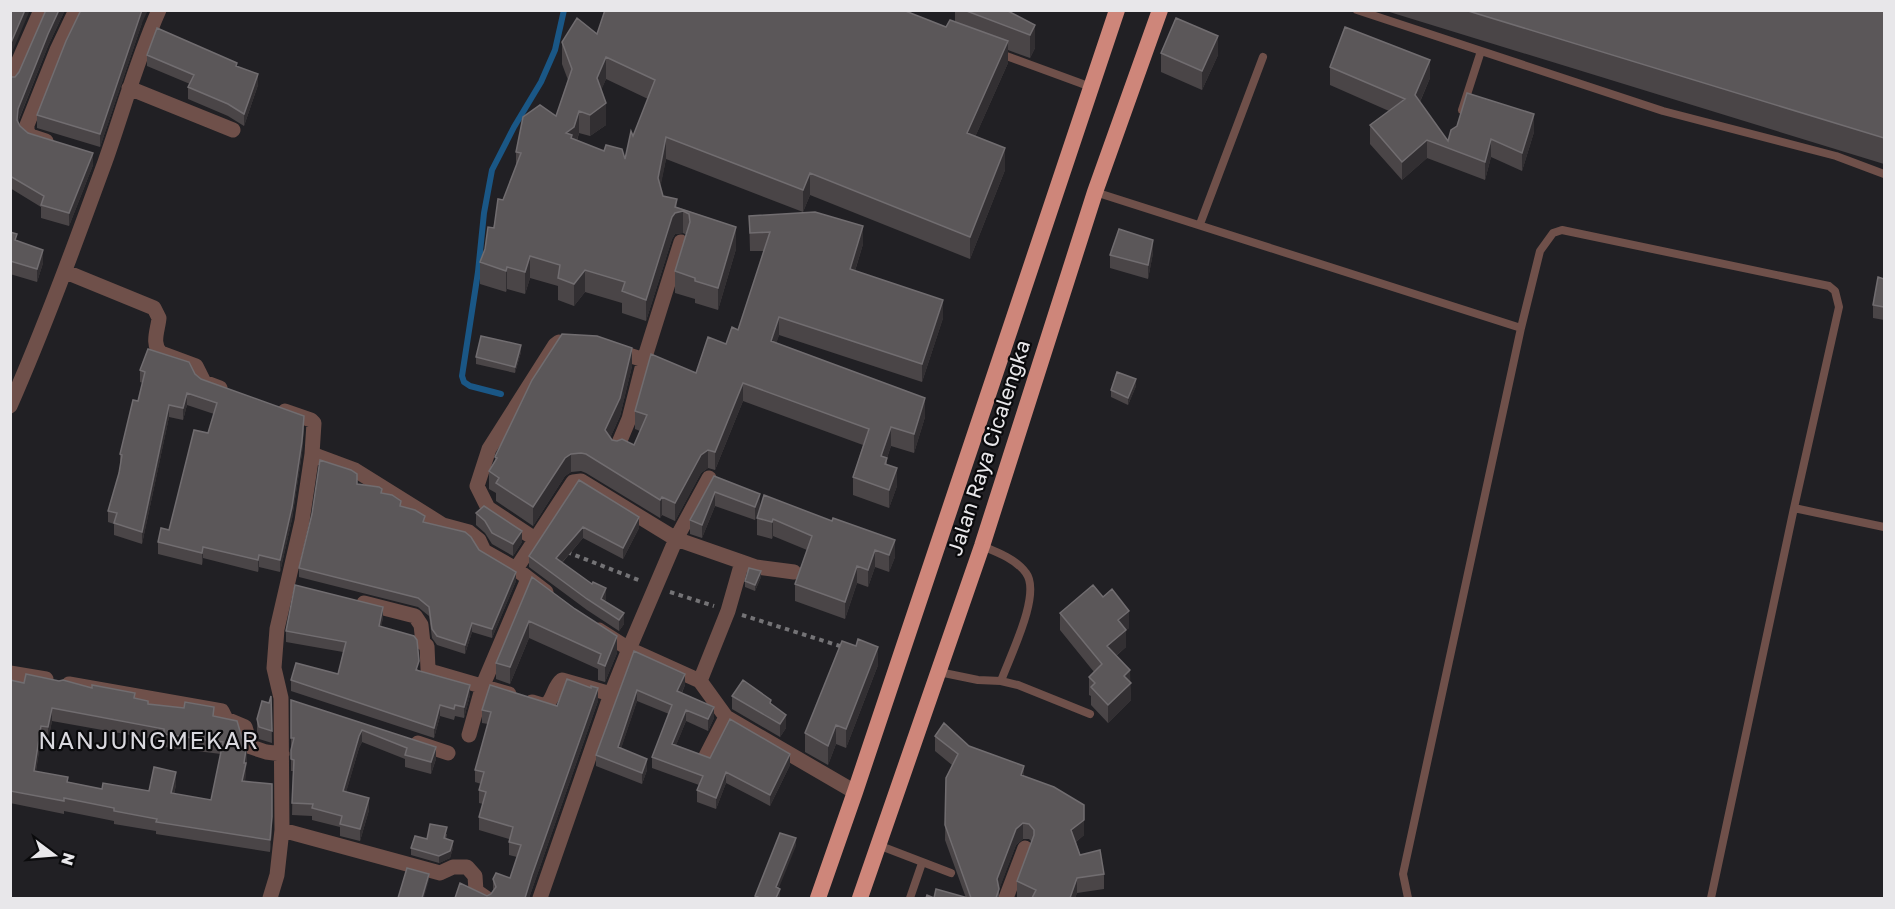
<svg xmlns="http://www.w3.org/2000/svg" width="1895" height="909" font-family="'Golos Text',sans-serif">
<style>
.lines{fill:none;stroke-linecap:round;stroke-linejoin:round}
.stream{stroke:#1a5786;stroke-width:6}
.path{stroke:#747376;stroke-width:4;stroke-dasharray:4.5 4.5;stroke-linecap:butt}
.service{stroke:#6f504a;stroke-width:8}
.minor{stroke:#6f504a;stroke-width:15}
.trunk{stroke:#ce867a;stroke-width:16}
.wall{fill:#4a4547;fill-rule:evenodd}
.shaded-wall{fill:#322f32}
.building{fill:#5b5759;stroke:#716d70;stroke-width:1.5;fill-rule:evenodd}
.labels{text-anchor:middle;stroke-width:4.5;stroke-linejoin:round;paint-order:stroke}
.street-label{font-size:21px;fill:#e8e7ea;stroke:#0a0a0c}
.quarter-label{font-size:24px;letter-spacing:1.5px;fill:#dad9df;stroke:#0a0a0c}
</style>
<rect width="100%" height="100%" fill="#212024"/>
<g class="lines">
<!-- stream -->
<path class="stream" d="M501,394L470,386L464,382L462,376L478,272L484,213L492,170L514,127L541,82L555,50L564,10"/>
<!-- path -->
<path class="path" d="M567,552L641,581
M670,592L714,606
M742,615L843,647"/>
<!-- service -->
<path class="service" d="M1357,10L1663,111L1836,156L1884,174
M1001,54L1091,87
M1462,110L1481,51
M1095,192L1521,328
M1200,224L1263,57
M1794,508L1884,527
M982,546C997,552 1016,559 1026,573C1042,594 1009,658 1001,681
M939,672L978,680L1001,681L1018,685L1090,714
M878,845L951,873
M910,898L922,863
M1408,898L1403,874L1521,328L1540,251L1553,233L1562,230L1829,286L1835,291L1839,307L1794,508L1711,898"/>
<!-- minor -->
<path class="minor" d="M10,81L41,10
M129,88L233,130
M46,141L31,136L27,132V125L57,50L76,10
M66,272L154,308L159,318C158,330 151,344 161,353L196,366L204,382L220,388
M613,350L644,360
M10,406C45,326 75,244 105,162C123,111 137,59 159,10
M616,450L629,419L644,360L681,242
M312,454L355,470L443,525L469,532L479,540L484,551L516,569L546,592
M535,539L488,508L477,486L489,449L555,345L559,342L575,345
M516,569L573,482L581,481L676,539L742,562
M364,603L415,616L421,625L423,643L427,646L428,669L433,672L509,694
M599,630L629,649L700,681L726,717L855,792
M10,673L46,679
M700,681L728,611L742,562L756,567L794,572
M69,684L222,711L226,719L245,727L251,747L266,752L282,754
M532,702L545,706C554,700 553,687 562,680L611,694
M469,735L483,685L528,579
M418,743L448,753
M706,756L726,717
M282,830L440,873L453,867H467L475,876L476,891L486,898
M270,898L277,875L282,830L281,698L274,668L277,629L302,521L312,454L314,423L311,420L285,411
M540,898L611,694L629,649L676,539L709,478
M1006,898L1025,848"/>
<!-- trunk -->
<path class="trunk" d="M818,898L855,792L1117,10
M860,898L982,546L1095,192L1160,10"/>
</g>
<!-- wall -->
<path class="wall" d="M46,10H65L48,46L18,122L20,126L28,133L93,165L69,226L41,218V207L10,188V77H15L19,72Z
M955,10H1006L1035,25V48L1030,58L1008,50V63L975,137L1005,170L970,259L810,195L803,212L666,159L660,187L663,196L677,207L736,227V249L718,310L695,303V299L675,293V271L687,235L683,233L675,234L672,239L646,321L622,313V303L585,292L574,306L558,300V286L530,278L525,294L507,289L506,292L480,284V262L516,166V152L556,116L568,80L562,64V42L597,34L946,27L955,22ZM606,79L648,99L625,159L577,141L579,133L590,136L606,125L601,90Z
M1383,10H1884V164Z
M142,23L100,147L37,128V115Z
M1161,53L1218,55L1202,90L1161,72Z
M147,55L237,66L258,85L244,126L228,116L188,99V87L190,84L147,66Z
M1330,67L1430,78L1420,102L1448,141L1534,132L1522,171L1491,157L1485,180L1427,158L1402,180L1370,144V125L1389,111L1330,85Z
M749,216L863,244L855,271L943,318L922,382L779,335L776,343L925,417L914,453L891,446L887,458V464L897,486L889,508L853,495V477L863,445L743,401L715,470L708,468L701,473L675,521L662,515L660,518L586,473L581,471L571,472L565,476L533,526L496,501V493L489,489V471L495,462V457L632,366L620,416L610,438L612,440L634,445L640,431L635,429V411L696,373L726,344L738,330L764,251H750Z
M10,232L17,240L43,263L37,282L10,274Z
M1153,253L1148,279L1110,268V255Z
M1884,279V320L1873,318V305Z
M521,352L515,373L476,364V357Z
M140,370L195,374L201,379L304,428L302,453L292,519L280,572L259,567L258,572L203,558L202,565L158,554V542L169,530L208,433L214,414L187,405L183,420L169,417L142,544L114,535V524L108,522V511L119,473L120,466V454L138,401L143,383L140,382Z
M1136,386L1128,405L1111,397V390Z
M714,476L760,507L755,520L715,506L702,538L690,534V520Z
M579,480L639,528L623,559L583,538L562,563L606,599L605,601L624,624L619,631L587,610L529,567V556Z
M357,484L382,493L425,522L479,550L516,581L492,638L472,632L465,654L437,645L432,638L429,616L418,607L299,577V568Z
M764,495L895,557L889,572L875,567L868,587L857,583L845,619L795,601V584L807,550L773,536L772,539L757,535V518Z
M476,513L522,542L513,556L492,544L485,533L476,525Z
M532,577L617,653L605,682L598,680V669L529,638L510,684L496,679V663Z
M761,577L755,591L745,587V581Z
M1060,613L1129,628L1126,630V647L1116,656L1130,682L1131,700L1108,723L1091,705V696L1089,695V677L1094,672L1060,630Z
M383,618L381,626L419,671L470,695L464,718L455,716L454,720L440,716L434,738L291,691V680L338,674L343,652L286,642V631Z
M634,651L685,685L682,693L714,718L708,731L686,721L676,745L710,758L790,765L770,806L726,783L716,809L697,802V790L699,785L652,768V757L669,714L637,701L621,748L647,770L642,784L596,766V755Z
M878,665L846,748L836,744L828,765L805,752V733Z
M10,680L24,683L92,688L135,698L148,704L214,716L247,756L245,781L272,830L270,852L156,834V831L114,824V821L64,811V814L10,803ZM52,721L164,741V747L221,754L211,800L174,794L176,785L149,791L102,789L68,782L36,771L41,739L48,740Z
M271,696L272,743L259,739L257,732V719L269,703Z
M732,696L786,728L780,737L732,709Z
M291,700L436,759L431,774L405,767V759L362,742L359,748L346,792L369,810L360,841L340,836V827L312,820V816L292,815L293,771H291Z
M598,701L529,898H455L487,896L491,894L493,890V879L510,878L517,857L509,855V839L479,830V817L483,804L479,803V790L481,784L475,782V770L488,724L482,723V710L557,706Z
M935,736L969,746L1024,777L1084,835L1076,842L1080,855L1104,874V889L1077,893L1075,898H1021L1017,897V881L1032,842L1029,839H1023L1016,845L999,889V898H926H966L945,840L946,778L952,765L935,751Z
M447,834L446,839L453,848L450,858L439,863L411,855V848L427,839Z"/>
<!-- shaded-wall -->
<path class="shaded-wall" d="M25,10H30L10,57V45Z
M59,10H65L48,46L18,121L17,133L18,109L48,34Z
M142,10H148L142,23L100,147V134Z
M1035,25V48L1030,58V35Z
M1218,36V55L1202,90V71Z
M1008,41V63L967,155V133Z
M606,57V79L597,100V78Z
M1430,60V78L1415,113V95Z
M258,74V85L244,126V114Z
M606,103V125L590,136V115Z
M579,111V133L574,149L566,133Z
M1534,114V132L1522,171V153Z
M666,137V159L658,200V178Z
M1491,139V157L1485,180V162Z
M1427,140V158L1402,180V162Z
M1005,148V170L970,259V237Z
M93,153V165L69,226V213Z
M810,173V195L803,212V190Z
M677,199V212L683,211V233L675,234L672,239L646,321V300Z
M863,226V244L850,287V269Z
M736,227V249L718,310V288Z
M1153,240V253L1148,279V265Z
M43,250V263L37,282V269Z
M530,256V278L525,294V272Z
M507,267V289L506,292V271Z
M585,270V292L574,306V284Z
M943,300V318L922,382V364Z
M779,317V335L771,360V341Z
M521,345V352L515,373V367Z
M632,348V366L620,416L605,449V430Z
M1136,379V386L1128,405V398Z
M743,383V401L715,470V452Z
M187,393V405L183,420V408Z
M925,398V417L914,453V434Z
M169,405V417L142,544V532Z
M304,416L302,453L292,519L280,572V560Z
M891,427V446L881,474V456Z
M708,450V468L701,473L675,521V503L701,455Z
M571,454V472L565,476L533,526V507L565,458Z
M897,468V486L889,508V490Z
M715,492V506L702,538V525Z
M760,494V507L755,520V507Z
M662,497V515L660,518V500Z
M639,517V528L623,559V548Z
M773,519V536L772,539V522Z
M583,527V538L556,569V558Z
M522,531V542L513,556V544Z
M895,540V557L889,572V555Z
M203,547V558L202,565V553Z
M875,550V567L868,587V570Z
M259,555V567L258,572V560Z
M857,566V583L845,619V602Z
M761,571V577L755,591V585Z
M516,572V581L492,638V629Z
M606,588V599L601,609V599Z
M383,607V618L379,636V626Z
M1129,611V628L1126,630V647L1107,663V646L1118,620Z
M624,613V624L619,631V620Z
M529,621V638L510,684V667Z
M472,623V632L465,654V645Z
M617,636V653L605,682V666Z
M878,647V665L846,748V729Z
M1130,670L1131,700L1108,723V705L1124,676Z
M685,674V685L677,702V691Z
M470,685V695L464,718V707Z
M598,688V701L529,898H525L532,875Z
M637,690V701L618,758V747Z
M440,705V716L434,738V728Z
M714,707V718L708,731V719Z
M52,708V721L48,740V727Z
M686,710V721L672,755V744Z
M786,715V728L780,737V724Z
M836,725V744L828,765V746Z
M41,726V739L34,783V771Z
M362,730V742L359,748L343,803V791L359,736Z
M247,743V756L246,766V763V776L242,794V781Z
M436,747V759L431,774V762Z
M790,754V765L770,806V795Z
M647,759V770L642,784V773Z
M1024,766V781L1021,775Z
M176,772V785L171,806V793Z
M726,772V783L716,809V798Z
M369,798V810L360,841V829Z
M272,817V830L270,852V840Z
M1084,820V835L1071,846V830Z
M1023,823V839L1016,845L997,895V879L1016,829Z
M796,838V846L776,895V887Z
M453,841V848L450,858L439,863V856Z
M429,874V880L424,898H422Z
M1077,878V893L1075,898H1070Z
M780,889V897L779,898H776Z"/>
<!-- building -->
<path class="building" d="M10,10H25L10,45Z
M46,10H59L48,34L18,109L17,120L20,126L28,133L93,153L69,213L41,205L44,196L10,176V77H15L19,72Z
M81,10H142L100,134L37,115L66,41Z
M605,10H903L946,27L950,20L1008,41L967,133L1005,148L970,237L810,173L803,190L666,137L658,178L663,196L677,199L675,207L736,227L718,288L695,281V278L675,271L690,222L689,214L683,211L675,213L672,217L646,300L622,291L625,282L585,270L574,284L558,278L560,265L530,256L525,272L507,267L506,271L480,262L485,249L488,227L494,228L498,199L503,200L521,153L516,152L523,117L540,105L556,116L572,69L562,42L577,18L597,34ZM606,57L655,80L633,136L631,131L625,159L622,149L606,145L604,151L571,138L572,135L566,133L574,127L579,111L590,115L606,103L597,78Z
M964,10H1006L1035,25L1030,35Z
M1465,10H1884V138Z
M1176,18L1218,36L1202,71L1161,53Z
M1345,27L1430,60L1415,95L1448,141L1451,130L1457,126L1467,93L1534,114L1522,153L1491,139L1485,162L1427,140L1402,162L1370,125L1405,99L1330,67Z
M157,28L237,63L236,66L258,74L244,114L228,104L188,87L194,75L147,55Z
M815,212L863,226L850,269L943,300L922,364L779,317L771,341L925,398L914,434L891,427L881,456L887,458L885,464L897,468L889,490L853,477L869,429L743,383L715,452L708,450L701,455L675,503L662,497L660,500L586,454L581,453L571,454L565,458L533,507L496,483L499,478L489,471L497,458L495,457L532,380L562,334L597,336L632,348L620,398L605,430L612,440L617,441L622,439L634,445L647,415L635,411L651,354L696,373L708,337L726,344L732,327L738,330L770,232L750,233L749,216Z
M1119,229L1153,240L1148,265L1110,255Z
M10,232L17,234L15,240L43,250L37,269L10,261Z
M1878,277L1884,279V307L1873,305Z
M481,336L521,345L515,367L476,357Z
M148,349L189,362L195,374L201,379L304,416L302,441L292,507L280,560L259,555L258,560L203,547L202,553L158,542L161,528L169,530L194,430L208,433L217,403L187,393L183,408L169,405L142,532L114,523L117,513L108,511L119,473L122,455L120,454L133,400L138,401L145,372L140,370Z
M1117,372L1136,379L1128,398L1111,390Z
M320,460L351,470L357,474V484L379,487L382,489L381,493L392,495L401,501L400,506L415,510L425,516L423,522L465,532L471,537L479,550L516,572L492,629L472,623L465,645L437,636L432,629L429,607L418,598L299,568L312,514Z
M714,476L760,494L755,507L715,492L702,525L690,520Z
M579,480L639,517L623,548L583,527L556,558L592,584L593,582L606,588L601,599L624,613L619,620L587,599L529,556Z
M764,495L832,521L833,518L895,540L889,555L875,550L868,570L857,566L845,602L795,584L812,536L773,519L772,522L757,518Z
M484,506L522,531L513,544L492,533L485,521L476,513Z
M749,568L761,571L755,585L745,581Z
M532,577L575,609L617,636L605,666L598,663L601,654L529,621L510,667L496,663Z
M295,585L383,607L379,626L414,636L417,640L419,661L416,670L470,685L464,707L455,705L454,709L440,705L434,728L291,680L296,663L338,674L346,642L286,631Z
M1093,585L1103,597L1112,589L1129,611L1118,620L1126,630L1107,646L1130,670L1124,676L1131,683L1108,705L1091,687L1095,683L1089,677L1102,664L1060,613Z
M858,639L878,647L846,729L836,725L828,746L805,733L842,641L856,646Z
M634,651L685,674L677,691L714,707L708,719L686,710L672,744L710,758L730,719L790,754L770,795L726,772L716,798L697,790L703,776L652,757L672,705L637,690L618,747L647,759L642,773L596,755Z
M26,674L59,681L63,680L92,688V685L135,693L134,698L148,701V704L184,708L185,702L214,707L213,716L237,721L242,738L247,743L244,763H246L242,781L272,784V817L270,840L156,822L157,819L114,811V808L64,798V801L10,791V680L24,683ZM52,708L164,729V734L223,742L211,800L171,793L176,772L154,767L149,791L103,783L102,789L67,782L68,777L34,771L41,726L48,727Z
M567,679L591,688V686L598,688L532,875L525,898H455L460,883L487,896L491,894L496,887L493,879L496,873L510,878L521,845L509,842L513,827L479,817L486,792L479,790L484,772L475,770L491,712L482,710L490,685L557,706Z
M743,680L771,700L770,703L786,715L780,724L732,696Z
M271,696L272,731L259,727L257,719L262,701L269,703Z
M291,700L436,747L431,762L405,755L407,748L362,730L359,736L343,791L369,798L360,829L340,824L342,816L312,808L313,804L292,803L294,760L291,759V750L294,738H291Z
M944,723L969,746L1024,766L1021,775L1054,787L1084,805V820L1071,830L1080,855L1100,850L1104,874L1077,878L1070,898H1032L1036,890L1017,881L1034,835V830L1029,824L1023,823L1016,829L997,879L999,889L996,898H971L945,825L946,778L958,754L935,736Z
M430,824L447,827L444,838L453,841L450,851L439,856L411,848L415,836L427,839Z
M780,833L796,838L776,887L780,889L776,898H758V897L755,896Z
M407,868L429,874L422,898H398Z
M936,889L968,898H926L927,895L934,898Z"/>
<g class="labels">
<!-- street labels -->
<g class="street-label">
<text transform="translate(989 448) rotate(-72)" y="7">Jalan Raya Cicalengka</text>
</g>
<!-- quarter labels -->
<g class="quarter-label">
<text x="149" y="749">NANJUNGMEKAR</text>
</g>
</g>
<!-- border -->
<rect width="1895" height="909" fill="none" stroke="#e8e7ea" stroke-width="24"/>
<!-- north arrow -->
<g transform="translate(54 855) rotate(106)" stroke="#0a0a0c" stroke-width="4.5" paint-order="stroke">
<path d="M0-4.5L10 22L0 15L-10 22Z" fill="#e8e7ea"/>
<text y="-9" font-size="16" font-weight="bold" text-anchor="middle" fill="#e8e7ea">N</text>
</g>
</svg>
